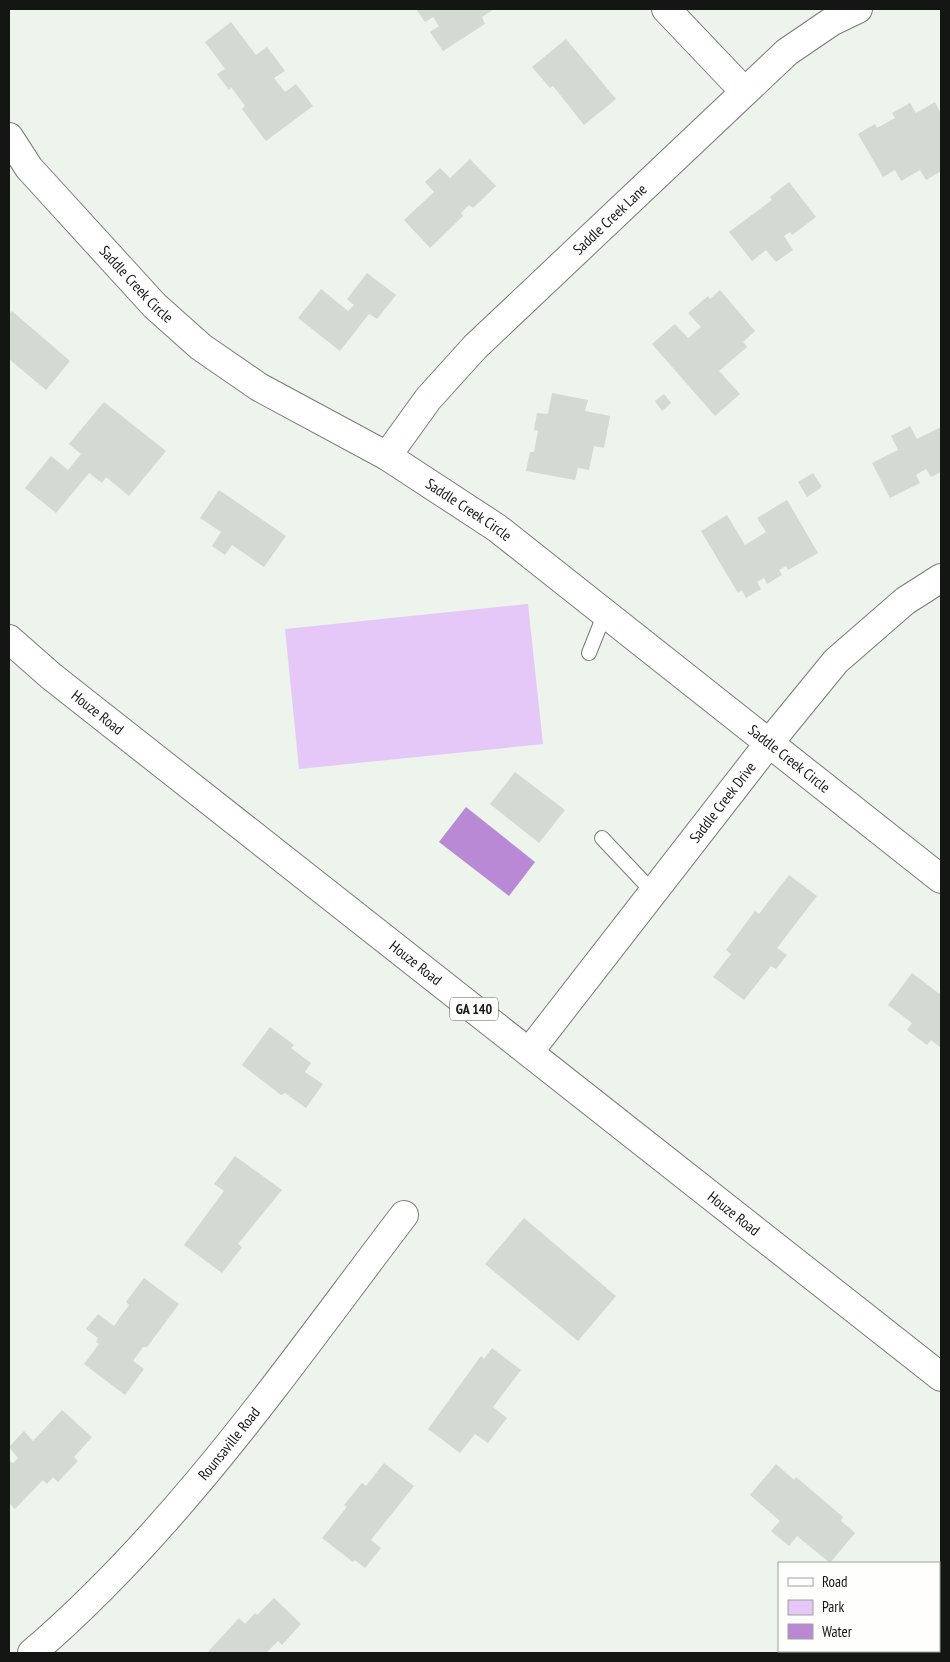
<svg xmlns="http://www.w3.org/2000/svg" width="950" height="1662" font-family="'PT Sans Narrow',sans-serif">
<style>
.green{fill:#e5c7f8}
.water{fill:#ba89d6}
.building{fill:#d2dad1}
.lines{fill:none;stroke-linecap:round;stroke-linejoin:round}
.lane-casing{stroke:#787e76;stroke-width:16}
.street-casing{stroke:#787e76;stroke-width:30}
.primary-casing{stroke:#787e76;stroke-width:30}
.lane{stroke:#fff;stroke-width:14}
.street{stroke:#fff;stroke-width:28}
.primary{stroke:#fff;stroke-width:28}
.labels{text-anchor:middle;stroke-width:5;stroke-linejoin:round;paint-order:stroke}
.shield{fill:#fefffd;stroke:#5a5c59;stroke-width:1}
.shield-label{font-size:14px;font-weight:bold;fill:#141613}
.street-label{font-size:15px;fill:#141613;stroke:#fefffd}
</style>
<rect width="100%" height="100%" fill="#ecf4eb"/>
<!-- green -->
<path class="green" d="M528,604L543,744L299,769L285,629Z"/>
<!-- water -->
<path class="water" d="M466,807L535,862L509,896L439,842Z"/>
<!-- building -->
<path class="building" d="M416,9H494L482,17L485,24L443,51L430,32L439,26L433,17L425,22Z
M231,22L256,55L267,47L285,71L274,78L285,92L296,84L313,106L266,141L242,109L245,106L231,87L229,90L217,74L225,69L205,42Z
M566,39L616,99L584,125L553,86L550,88L532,67Z
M935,102L941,114V171L926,180L920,170L901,181L895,170L883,177L858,134L875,124L877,128L895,118L892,113L910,103L916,113Z
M470,159L496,186L473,208L469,205L461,213L463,216L430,248L404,220L434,192L425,182L440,168L450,178Z
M789,182L816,217L792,235L790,232L784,236L793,250L776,262L766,250L752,261L729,232L772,200L770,197Z
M367,273L396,295L377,319L369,314L340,351L298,318L321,289L348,311L354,305L347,299Z
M720,290L755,331L743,342L747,347L719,371L740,394L715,416L652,344L675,324L688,338L701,327L688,313L708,296L710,299Z
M12,311L70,361L46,390L9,359V315Z
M552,393L588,400L585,411L610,416L604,448L594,446L589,470L578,468L575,480L526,471L530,452H534L538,431L534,430L537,413L548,414Z
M664,394L671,403L662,411L655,401Z
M104,402L166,451L129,496L106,477L102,483L89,473L56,513L25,488L51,456L68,470L81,454L69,444Z
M910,426L917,439L941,427V472L931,477L926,469L916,475L920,483L890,498L872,463L898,450L891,436Z
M813,473L822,487L807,497L798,482Z
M219,490L286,536L264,567L232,545L225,555L212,546L221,532L200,518Z
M787,500L818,553L788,570L786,566L779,570L782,575L767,584L764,578L757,582L761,589L746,598L742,590L738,593L701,531L727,515L745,545L766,532L757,518Z
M515,772L565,810L539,843L490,804Z
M789,875L817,896L777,948L787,955L776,969L771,966L744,1000L713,977L731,954L726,950L755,911L759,914Z
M912,973L941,995V1048L931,1040L927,1045L907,1030L912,1023L888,1005Z
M270,1027L294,1045L291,1048L311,1063L305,1072L323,1084L306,1108L285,1093L281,1095L242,1065Z
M235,1156L282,1190L238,1244L242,1247L222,1273L184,1245L224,1191L214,1184Z
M524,1218L616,1296L578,1341L485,1264Z
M144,1278L179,1304L147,1347H143L133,1361L144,1369L125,1395L84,1364L99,1344L96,1342L98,1338L86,1329L98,1314L114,1326L129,1305L126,1302Z
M492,1348L521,1370L493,1407L507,1418L488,1443L475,1434L460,1453L428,1429L481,1356L484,1359Z
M62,1410L92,1437L74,1457L78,1461L58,1482L53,1477L47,1484L43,1480L15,1509L9,1503V1461L13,1463L18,1458L9,1447L24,1431L33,1441Z
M384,1463L414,1486L371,1540L381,1548L365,1568L355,1560L353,1562L322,1538L347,1507L344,1505L362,1483L366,1486Z
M776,1464L794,1480L796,1477L843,1517L841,1521L855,1533L830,1563L797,1536L789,1546L771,1531L780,1521L750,1495Z
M274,1598L301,1624L282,1645L278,1641L266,1653H207L239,1618L245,1624L255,1613L257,1615Z"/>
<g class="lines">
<defs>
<path id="lane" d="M589,653L605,613
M602,838L653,892"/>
<g id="street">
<path d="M666,9L744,91"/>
<path id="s1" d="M9,137L29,168L155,306L201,347L259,387L387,456L497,528L941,879"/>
<path id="s2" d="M387,456L428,399L475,347L787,52L831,22L858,9"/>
<path id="s3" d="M529,1052L769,743L836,661L905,601L941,578"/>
<path id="s4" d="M32,1653C178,1528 288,1367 404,1215"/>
</g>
<g id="primary">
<path id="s5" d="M9,639L51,676L941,1377"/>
</g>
</defs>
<!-- lane casing -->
<use href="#lane" class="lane-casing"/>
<!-- street casing -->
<use href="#street" class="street-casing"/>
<!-- primary casing -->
<use href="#primary" class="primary-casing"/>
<!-- lane -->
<use href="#lane" class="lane"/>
<!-- street -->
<use href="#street" class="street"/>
<!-- primary -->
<use href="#primary" class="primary"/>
</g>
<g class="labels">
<!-- shield labels -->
<rect class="shield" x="450" y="997.5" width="48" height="23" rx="4"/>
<g class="shield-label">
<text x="474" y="1014">GA 140</text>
</g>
<!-- street labels -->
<g class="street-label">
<text dy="5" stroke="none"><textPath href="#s2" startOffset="326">Saddle Creek Lane</textPath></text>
<text dy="5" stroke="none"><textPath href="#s1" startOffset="195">Saddle Creek Circle</textPath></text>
<text dy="5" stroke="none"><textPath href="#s1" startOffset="599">Saddle Creek Circle</textPath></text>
<text dy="5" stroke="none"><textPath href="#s5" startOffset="115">Houze Road</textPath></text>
<text dy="5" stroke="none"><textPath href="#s1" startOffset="1005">Saddle Creek Circle</textPath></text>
<text dy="5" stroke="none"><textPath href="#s3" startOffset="316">Saddle Creek Drive</textPath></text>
<text dy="5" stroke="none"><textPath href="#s5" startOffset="520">Houze Road</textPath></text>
<text dy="5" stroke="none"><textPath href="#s5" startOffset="925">Houze Road</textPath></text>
<text dy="5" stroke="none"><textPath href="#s4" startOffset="288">Rounsaville Road</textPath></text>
</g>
</g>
<!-- border -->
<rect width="950" height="1662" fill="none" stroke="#141613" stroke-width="20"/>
<!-- legend -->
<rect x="778" y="1562" width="162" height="90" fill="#fefffd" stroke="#a0a29f"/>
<rect x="788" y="1578" width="25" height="8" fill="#ffffff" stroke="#a0a29f"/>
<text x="822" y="1587" font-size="15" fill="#141613">Road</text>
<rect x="788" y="1600" width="25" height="15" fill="#e5c7f8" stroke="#a0a29f"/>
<text x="822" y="1612" font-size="15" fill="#141613">Park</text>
<rect x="788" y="1624" width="25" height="15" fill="#ba89d6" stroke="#a0a29f"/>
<text x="822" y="1637" font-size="15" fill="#141613">Water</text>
</svg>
